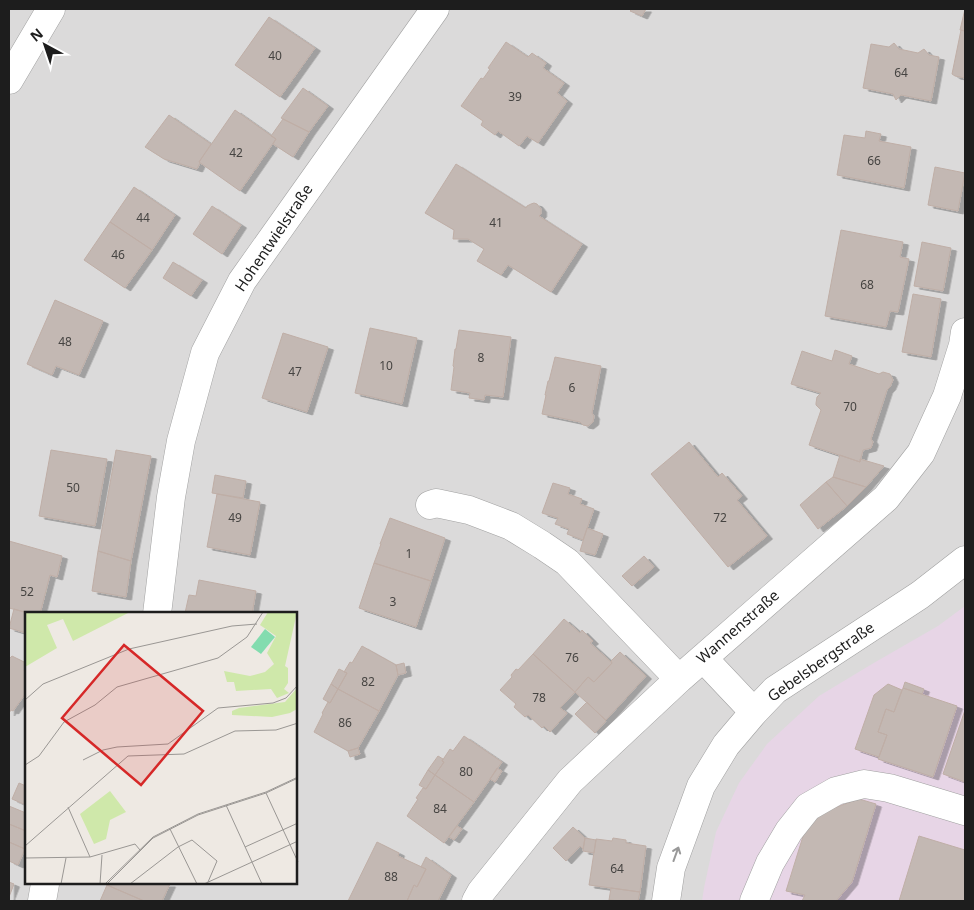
<svg xmlns="http://www.w3.org/2000/svg" width="974" height="910" font-family="'Noto Sans',sans-serif">
<style>
.residential{fill:#dbdada;fill-rule:evenodd}
.industrial{fill:#e7d5e6}
.building{fill:#c3b8b3;stroke:#bfaea6;filter:url(#shadow)}
.lines{fill:none;stroke-linecap:round;stroke-linejoin:round}
.minor-casing{stroke:#a1a1a1;stroke-width:29}
.minor{stroke:#fff;stroke-width:28}
.oneway{stroke:#999}
.labels{text-anchor:middle;stroke-width:5;stroke-linejoin:round;paint-order:stroke}
.number-label{font-size:12px;fill:#464442}
.street-label{font-size:15px;fill:#1d1d1d;stroke:#fff}
.inset-road{fill:none;stroke:#9a9794;stroke-width:1}
.view{fill:#d62828;fill-opacity:0.15;stroke:#d62828;stroke-width:2.5}
.inset-edge{fill:none;stroke:#1d1d1d;stroke-width:2.5}
</style>
<defs>
<filter id="shadow"><feDropShadow dx="5.5" dy="3" stdDeviation="0" flood-color="#0004"/></filter>
</defs>
<rect width="100%" height="100%" fill="#eee9e3"/>
<!-- residential -->
<path class="residential" d="M9,9H965V901H9ZM26,614H296V884H26Z"/>
<!-- industrial -->
<path class="industrial" d="M965,606V901H702L704,888L716,832L739,783L767,744L819,696L872,664L938,626Z"/>
<!-- building -->
<path class="building" d="M632,9H646L642,16L630,11Z
M965,9V31L960,30Z
M269,17L315,48L280,97L235,65Z
M961,30L965,31V78L955,76L952,74Z
M506,42L528,57L532,53L546,63L543,68L564,83L557,93L567,101L538,143L527,136L519,146L498,131L495,135L481,125L483,121L461,106L481,78L483,79L490,69L488,68Z
M894,43L899,49L918,53L924,49L929,55L939,57L931,101L901,95L896,100L893,94L863,88L871,44L889,47Z
M303,88L328,106L309,132L281,118Z
M235,110L276,139L240,191L199,162Z
M169,115L211,144L199,162L200,163L197,169L164,159L145,147Z
M283,119L309,132L293,157L273,144L276,139L271,136Z
M866,131L881,134L879,141L911,147L904,188L837,175L844,135L865,138Z
M456,164L526,208L527,206L531,204L534,203L537,204L541,209V214L539,216L582,244L551,292L508,265L501,275L477,261L484,249L468,239H453L454,230L425,213Z
M935,167L965,173L958,211L928,205Z
M134,187L175,215L152,250L110,222Z
M212,206L241,225L222,254L193,234Z
M110,222L152,250L125,288L84,260Z
M841,230L903,242L900,257L909,259L898,312L890,311L886,327L825,316Z
M922,242L951,248L943,291L914,286Z
M173,262L202,280L191,296L163,278Z
M913,294L941,299L931,357L902,352Z
M55,300L103,321L79,375L56,366L52,375L27,364Z
M370,328L417,338L402,404L355,393Z
M459,330L511,337L503,397L485,395L484,400L469,398L470,393L451,390L454,367L453,366L455,349H456Z
M283,333L328,347L307,412L262,398Z
M835,350L852,356L849,364L879,374L883,372L890,374L893,380L890,387L887,390L871,439L873,442L871,448L863,450L860,462L809,445L821,410L816,405V403L817,397L821,393L791,384L802,351L832,361Z
M555,357L601,366L592,413L594,416L593,422L588,426L583,425L580,422L542,414L546,395H545L548,381H549Z
M689,442L718,477L722,473L742,496L737,500L767,536L728,567L651,474Z
M51,450L107,459L95,526L39,516Z
M116,450L151,456L131,561L98,551Z
M840,455L860,462V459L884,466L866,487L833,477Z
M215,475L246,481L243,498L212,493Z
M833,477L866,487L847,506L826,482Z
M826,482L847,506L818,529L800,505Z
M553,483L570,488L568,494L582,499L580,504L594,509L583,540L567,534L569,529L555,524L558,518L542,513Z
M217,494L260,502L250,555L207,547Z
M390,518L445,538L431,581L374,563L381,544H380Z
M587,528L603,534L595,555L580,551Z
M9,541L62,556L57,577L50,575L40,614H32L9,608Z
M98,551L131,561L126,597L92,591Z
M644,556L654,567L632,586L622,576Z
M374,563L431,581L416,627L359,608Z
M199,580L256,591L252,614L185,613L189,595L196,596Z
M14,609L32,614H26V633L9,628Z
M564,619L580,633L582,630L593,641L590,643L612,663L594,682L588,677L575,692L533,654Z
M362,646L396,665L398,675L379,711L338,689L347,673L344,672L350,662L352,663Z
M620,652L646,676L606,720L575,692L588,677L594,682L612,663L611,661Z
M533,654L575,692L560,708L567,713L550,732L544,726L542,728L528,715L525,717L514,707L516,704L500,690L512,677L511,675L516,669L518,670Z
M12,656L26,663V667L24,671L26,672V693L13,711L11,710L9,713V659Z
M404,663L406,673L398,675L396,665Z
M339,669L347,673L338,689L331,684Z
M905,682L924,689L922,694L903,688Z
M331,684L338,689L330,703L323,699Z
M888,684L902,690L894,712L886,709L878,732L887,735L879,757L855,749L874,695Z
M903,688L957,706L933,777L878,759L887,735L878,732L886,709L894,712Z
M338,689L379,711L358,748L348,751L314,732L323,714L322,713L328,702L330,703Z
M587,702L606,721L595,733L575,714Z
M965,710V782L943,774Z
M464,736L502,762L474,802L435,775L444,762L442,761L450,749L453,751Z
M358,748L360,754L350,757L348,751Z
M438,756L443,759L442,761L444,762L435,775L428,770Z
M497,768L502,771L495,782L490,779Z
M428,770L435,775L426,789L419,785Z
M435,775L474,802L444,843L407,816L418,799L416,798L423,788L426,789Z
M19,783L26,786V805L12,799Z
M859,799L876,804L852,882L836,901H802L805,895L786,891L809,817Z
M9,806L26,813V831L9,824Z
M9,824L26,831V846L25,849L9,842Z
M457,826L462,829L454,840L449,837Z
M573,827L585,838L583,849L580,846L566,861L553,848Z
M919,836L965,850V901H899Z
M585,838L596,840L594,853L583,851Z
M613,838L626,840V843L646,846L640,892L589,885L596,839L612,841Z
M9,842L25,849L18,865L9,861Z
M377,842L399,853L398,856L426,869L417,887L414,885L407,901H348Z
M426,857L451,875L438,901H407L414,885L417,887L426,869L421,867Z
M9,882L14,884L9,897Z
M108,884H170L162,901H144L107,885Z
M107,885L144,901H100Z
M611,888L640,892L638,901H620L609,900Z"/>
<g class="lines">
<defs>
<path id="minor" d="M9,80L51,9
M430,505L436,503L469,510L511,526L542,545L567,562L679,679
M157,614L171,497L181,441L205,353L242,281L435,9
M703,658L754,712
M42,901L45,884
M476,901L481,892L570,781L679,679L886,498L921,453L947,396L963,345L965,332
M666,901L671,868L701,786L726,745L754,712L775,690L920,595L965,560
M754,901L770,863L789,831L808,807L836,791L864,784L889,788L965,811"/>
</defs>
<!-- minor casing -->
<use href="#minor" class="minor-casing"/>
<!-- minor -->
<use href="#minor" class="minor"/>
</g>
<!-- one-way arrows -->
<defs><path id="oneway-shaft" d="M-6 0H5M1.5-3L5.5 0L1.5 3" fill="none" stroke-width="1.6" stroke-linecap="round" stroke-linejoin="round" transform="scale(1.25)"/></defs>
<use class="oneway" href="#oneway-shaft" transform="translate(676 854) rotate(-70)"/>
<g class="labels">
<!-- number labels -->
<g class="number-label">
<text x="275" y="60">40</text>
<text x="901" y="77">64</text>
<text x="515" y="101">39</text>
<text x="236" y="157">42</text>
<text x="874" y="165">66</text>
<text x="143" y="222">44</text>
<text x="496" y="227">41</text>
<text x="118" y="259">46</text>
<text x="867" y="289">68</text>
<text x="65" y="346">48</text>
<text x="481" y="362">8</text>
<text x="386" y="370">10</text>
<text x="295" y="376">47</text>
<text x="572" y="392">6</text>
<text x="850" y="411">70</text>
<text x="73" y="492">50</text>
<text x="235" y="522">49</text>
<text x="720" y="522">72</text>
<text x="409" y="558">1</text>
<text x="27" y="596">52</text>
<text x="393" y="606">3</text>
<text x="572" y="662">76</text>
<text x="368" y="686">82</text>
<text x="539" y="702">78</text>
<text x="345" y="727">86</text>
<text x="466" y="776">80</text>
<text x="440" y="813">84</text>
<text x="617" y="873">64</text>
<text x="391" y="881">88</text>
</g>
<!-- street labels -->
<g class="street-label">
<text transform="translate(274 238) rotate(-56)" y="5">Hohentwielstraße</text>
<text transform="translate(738 627) rotate(-41)" y="5">Wannenstraße</text>
<text transform="translate(821 662) rotate(-35)" y="5">Gebelsbergstraße</text>
</g>
</g>
<!-- overview -->
<g transform="translate(25 612)">
<rect width="272" height="272" fill="#eee9e3"/>
<path d="M0,0H105L48,29L38,7L22,13L32,36L0,55ZM243,0H272L260,54L263,56V71L259,77L264,81L252,86L246,77L211,79L209,70H202L199,59L225,64L240,60L249,52L242,41L251,24L235,13ZM272,76V97L265,101L247,105L207,103V99L214,96L260,90ZM85,179L101,200L85,208L81,227L69,232L55,202Z" fill="#cfe8aa"/>
<path d="M240,17L250,25L236,42L226,35Z" fill="#83dcaf"/>
<path class="inset-road" d="M0,88L18,72L104,37L207,14L232,12M58,148L78,138L92,135L143,132L193,96L248,91L261,86L273,73M0,153L14,144L39,110L70,93L92,75L193,46L222,25L238,0M241,181L273,250M201,193L237,272M43,195L65,245M145,217L172,272M0,234L103,144L159,142L210,119L251,118L273,111M220,235L273,211M0,246L65,245L110,232L115,238M36,272L41,246M75,272L77,243M80,272L128,225L173,202L241,180L273,165M82,272L128,226L173,203L241,181L273,166M105,272L153,235L167,228L192,249L183,270M179,272L273,229"/>
<path class="view" d="M99,33L178,99L116,173L37,106Z"/>
<rect width="272" height="272" class="inset-edge"/>
</g>
<!-- border -->
<rect width="974" height="910" fill="none" stroke="#1d1d1d" stroke-width="20"/>
<!-- north arrow -->
<g transform="translate(45 45) rotate(320)" stroke="#ffffff" stroke-width="4" paint-order="stroke">
<path d="M0-4L9 19L0 12L-9 19Z" fill="#1d1d1d"/>
<text y="-8" font-size="14" font-weight="bold" text-anchor="middle" fill="#1d1d1d">N</text>
</g>
</svg>
